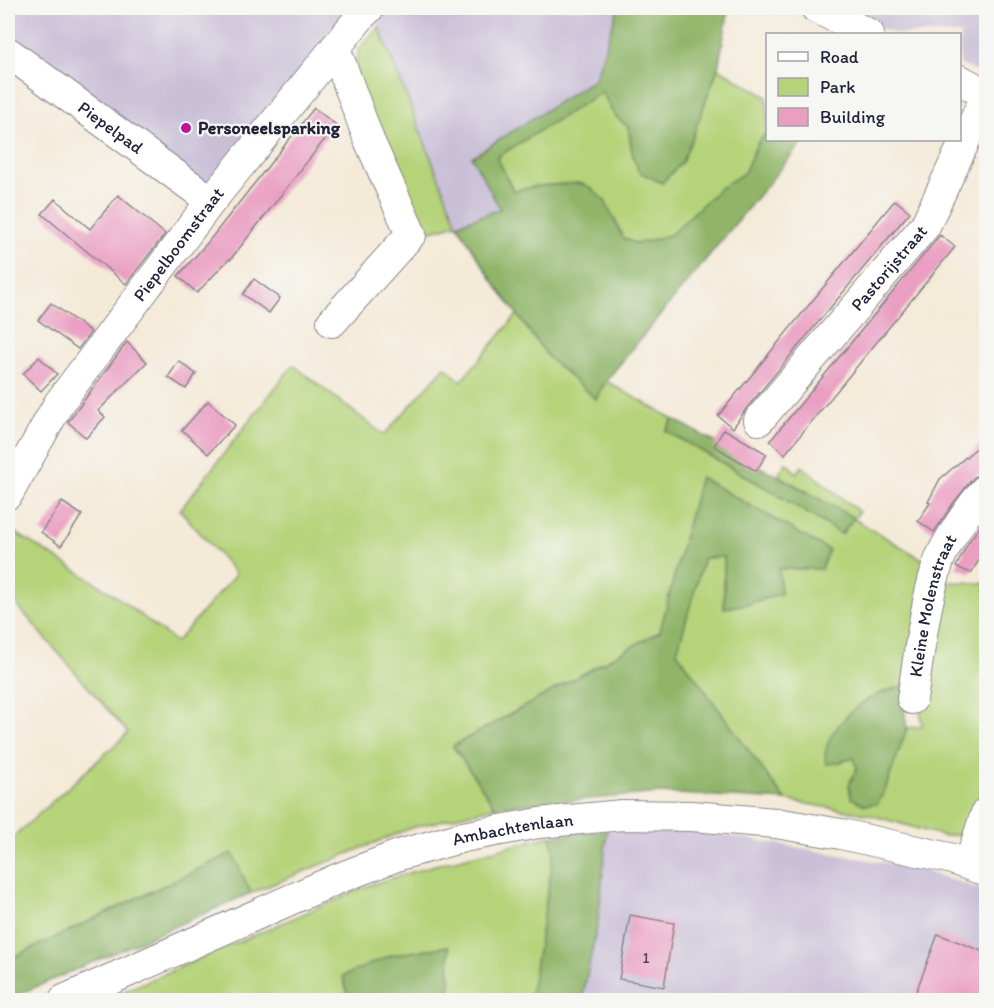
<svg xmlns="http://www.w3.org/2000/svg" width="994" height="1008" font-family="Itim,sans-serif">
<style>
.industrial{fill:#c9bfd7}
.green{fill:#b5d379;stroke:#6c7a5a;stroke-width:1.5}
.forest{fill:#90b569;stroke:#596c52;stroke-width:1.5}
.building{fill:#ea9ec2}
.lines{fill:none;stroke-linecap:round;stroke-linejoin:round}
.minor-casing{stroke:#8b868a;stroke-width:32}
.minor{stroke:#fff;stroke-width:30}
.poi-dot{fill:#b5179e;stroke:#f6f6f2;stroke-width:2}
.labels{text-anchor:middle;stroke-width:4.5;stroke-linejoin:round;paint-order:stroke}
.number-label{font-size:15px;fill:#54415d}
.street-label{font-size:18px;fill:#22223b;stroke:#f6f6f2}
.poi-label{font-size:18px;font-weight:bold;fill:#22223b;stroke:#f6f6f2;text-anchor:start}
</style>
<rect width="100%" height="100%" fill="#f6f6f2"/>
<filter id="ink" filterUnits="userSpaceOnUse"><feTurbulence type="fractalNoise" baseFrequency=".0167" numOctaves="2"/><feDisplacementMap in="SourceGraphic" scale="12" xChannelSelector="R" yChannelSelector="G"/><feConvolveMatrix kernelMatrix="1 2 1 2 8 2 1 2 1" color-interpolation-filters="sRGB"/></filter>
<filter id="wash" filterUnits="userSpaceOnUse"><feTurbulence type="fractalNoise" baseFrequency=".008" numOctaves="4" result="noise"/><feDisplacementMap in="SourceGraphic" scale="24" xChannelSelector="R" yChannelSelector="G"/><feGaussianBlur stdDeviation="1.35" result="paint"/><feColorMatrix in="noise" values="0 0 0 0 0 0 0 0 0 0 0 0 0 0 0 0 0 1.4 0 .05"/><feComposite in="paint" operator="in"/></filter>
<g filter="url(#wash)">
<rect width="100%" height="100%" fill="#f4ead8"/>
<!-- industrial -->
<path class="industrial" d="M13,8H350L198,200L8,55V12Z
M372,8H618L595,79L472,157L500,209L457,224Z
M837,8H986V77L960,64V34H895Z
M607,830H696L915,868L986,891V1000H582L598,921Z"/>
<!-- green -->
<path class="green" d="M379,27L457,224L420,234L358,91L356,62L359,49Z
M718,68L767,97V132L757,144L744,173L719,189L670,235L637,244L623,238L615,219L581,183L537,186L513,191L497,157L602,91L614,115L628,127L633,156L682,162Z
M517,315L549,358L596,399L606,381L673,419L666,431L768,489L842,534L853,518L778,475L786,463L797,473L802,466L859,512L854,519L927,562L904,686L836,763L854,758L857,768L849,785L885,790L907,728L922,726L919,701L941,582L986,583V778L970,822L959,835L943,836L871,815L785,800L676,652L704,558L724,557V608L751,603L780,594L779,568L821,569L700,477L660,631L453,746L495,807L411,828L251,893L232,853L8,960V842L128,733L8,595V528L109,591L176,642L236,574L180,510L293,365L384,435L445,367L461,381Z
M551,836L554,852L530,1000H450L449,946L343,976L349,1000H104L370,885L435,865Z"/>
<!-- forest -->
<path class="forest" d="M618,8H729L718,68L693,136L682,162L662,183L639,172L633,156L628,127L614,115L602,92L497,157L513,191L537,186L581,183L591,188L605,201L623,238L637,244L670,235L719,189L744,173L757,144L767,132L768,140H804L606,381L596,399L549,358L492,280L457,224L500,209L472,157L595,79Z
M673,419L854,518L841,534L768,489L666,431Z
M700,477L829,550L821,569H779L781,594L751,603L724,608V557L704,558L677,652L785,800L660,793L495,807L453,746L660,631Z
M904,686V708L907,728L885,790L877,804L865,805L851,798L849,785L857,768L854,758L836,763L826,764C820,735 856,703 881,693C888,690 896,688 904,686Z
M607,830L598,921L582,1000H530L554,852L551,836Z
M232,853L251,893L8,999V960Z
M449,946L450,1000H349L343,976L392,955Z"/>
<g id="blocks">
<!-- building -->
<path class="building" d="M314,108L336,125L230,260L229,259L197,293L178,276L208,242Z
M118,195L165,234L126,284L42,214L55,199L90,229Z
M895,200L910,212L746,409L733,428L718,416Z
M940,235L955,247L785,454L770,441Z
M254,279L280,298L269,313L243,294Z
M51,303L91,332L78,349L38,320Z
M127,342L147,362L98,411L105,417L86,438L68,422Z
M39,357L57,374L41,391L23,374Z
M179,361L196,374L186,389L168,377Z
M208,401L235,425L208,454L182,430Z
M724,429L767,454L756,471L714,446Z
M987,439V472L980,473L973,478L952,505L934,532L918,521L930,503L928,502L940,479Z
M62,502L82,515L61,546L41,532Z
M987,516V547L971,573L956,567L968,543Z
M630,915L674,923L664,987L619,979Z
M938,934L987,953V1000H913Z"/>
</g>
</g>
<g filter="url(#ink)">
<use href="#blocks" fill-opacity="0" stroke="#8b868a" stroke-width="1.5"/>
<g class="lines">
<defs>
<g id="minor">
<path d="M816,8L869,34"/>
<path id="s1" d="M9,53L211,201"/>
<path d="M960,80L986,94"/>
<path d="M332,322L411,234L369,140L335,48"/>
<path id="s2" d="M759,420L925,226L986,96"/>
<path id="s3" d="M8,494L59,403L211,201L361,16L369,8"/>
<path id="s4" d="M912,699C919,655 924,609 937,567C942,547 972,504 986,489"/>
<path d="M969,864L986,813"/>
<path id="s5" d="M64,1000L337,879L399,855L463,837L539,823L622,815L692,816L776,823L841,834L949,858L986,871"/>
</g>
</defs>
<!-- minor casing -->
<use href="#minor" class="minor-casing"/>
<!-- minor -->
<use href="#minor" class="minor"/>
</g>
</g>
<!-- markers -->
<circle class="poi-dot" cx="186" cy="128" r="6"/>
<g class="labels">
<!-- number labels -->
<g class="number-label">
<text x="646" y="963">1</text>
</g>
<!-- street labels -->
<g class="street-label">
<text dy="6" stroke="none"><textPath href="#s1" startOffset="126">Piepelpad</textPath></text>
<text dy="6" stroke="none"><textPath href="#s3" startOffset="303">Piepelboomstraat</textPath></text>
<text dy="6" stroke="none"><textPath href="#s2" startOffset="200">Pastorijstraat</textPath></text>
<text dy="6" stroke="none"><textPath href="#s4" startOffset="96">Kleine Molenstraat</textPath></text>
<text dy="6" stroke="none"><textPath href="#s5" startOffset="482">Ambachtenlaan</textPath></text>
</g>
<!-- poi labels -->
<g class="poi-label">
<text x="198" y="134">Personeelsparking</text>
</g>
</g>
<!-- margin -->
<rect width="994" height="1008" fill="none" stroke="#f6f6f2" stroke-width="30"/>
<!-- legend -->
<rect x="766" y="33" width="195" height="108" fill="#f6f6f2" stroke="#a1a1a9" stroke-width="1.5"/>
<rect x="778" y="52" width="30" height="9" fill="#ffffff" stroke="#a1a1a9" stroke-width="1.5"/>
<text x="820" y="63" font-size="18" fill="#22223b">Road</text>
<rect x="778" y="78" width="30" height="18" fill="#b5d379" stroke="#a1a1a9" stroke-width="1.5"/>
<text x="820" y="93" font-size="18" fill="#22223b">Park</text>
<rect x="778" y="108" width="30" height="18" fill="#ea9ec2" stroke="#a1a1a9" stroke-width="1.5"/>
<text x="820" y="123" font-size="18" fill="#22223b">Building</text>
</svg>
